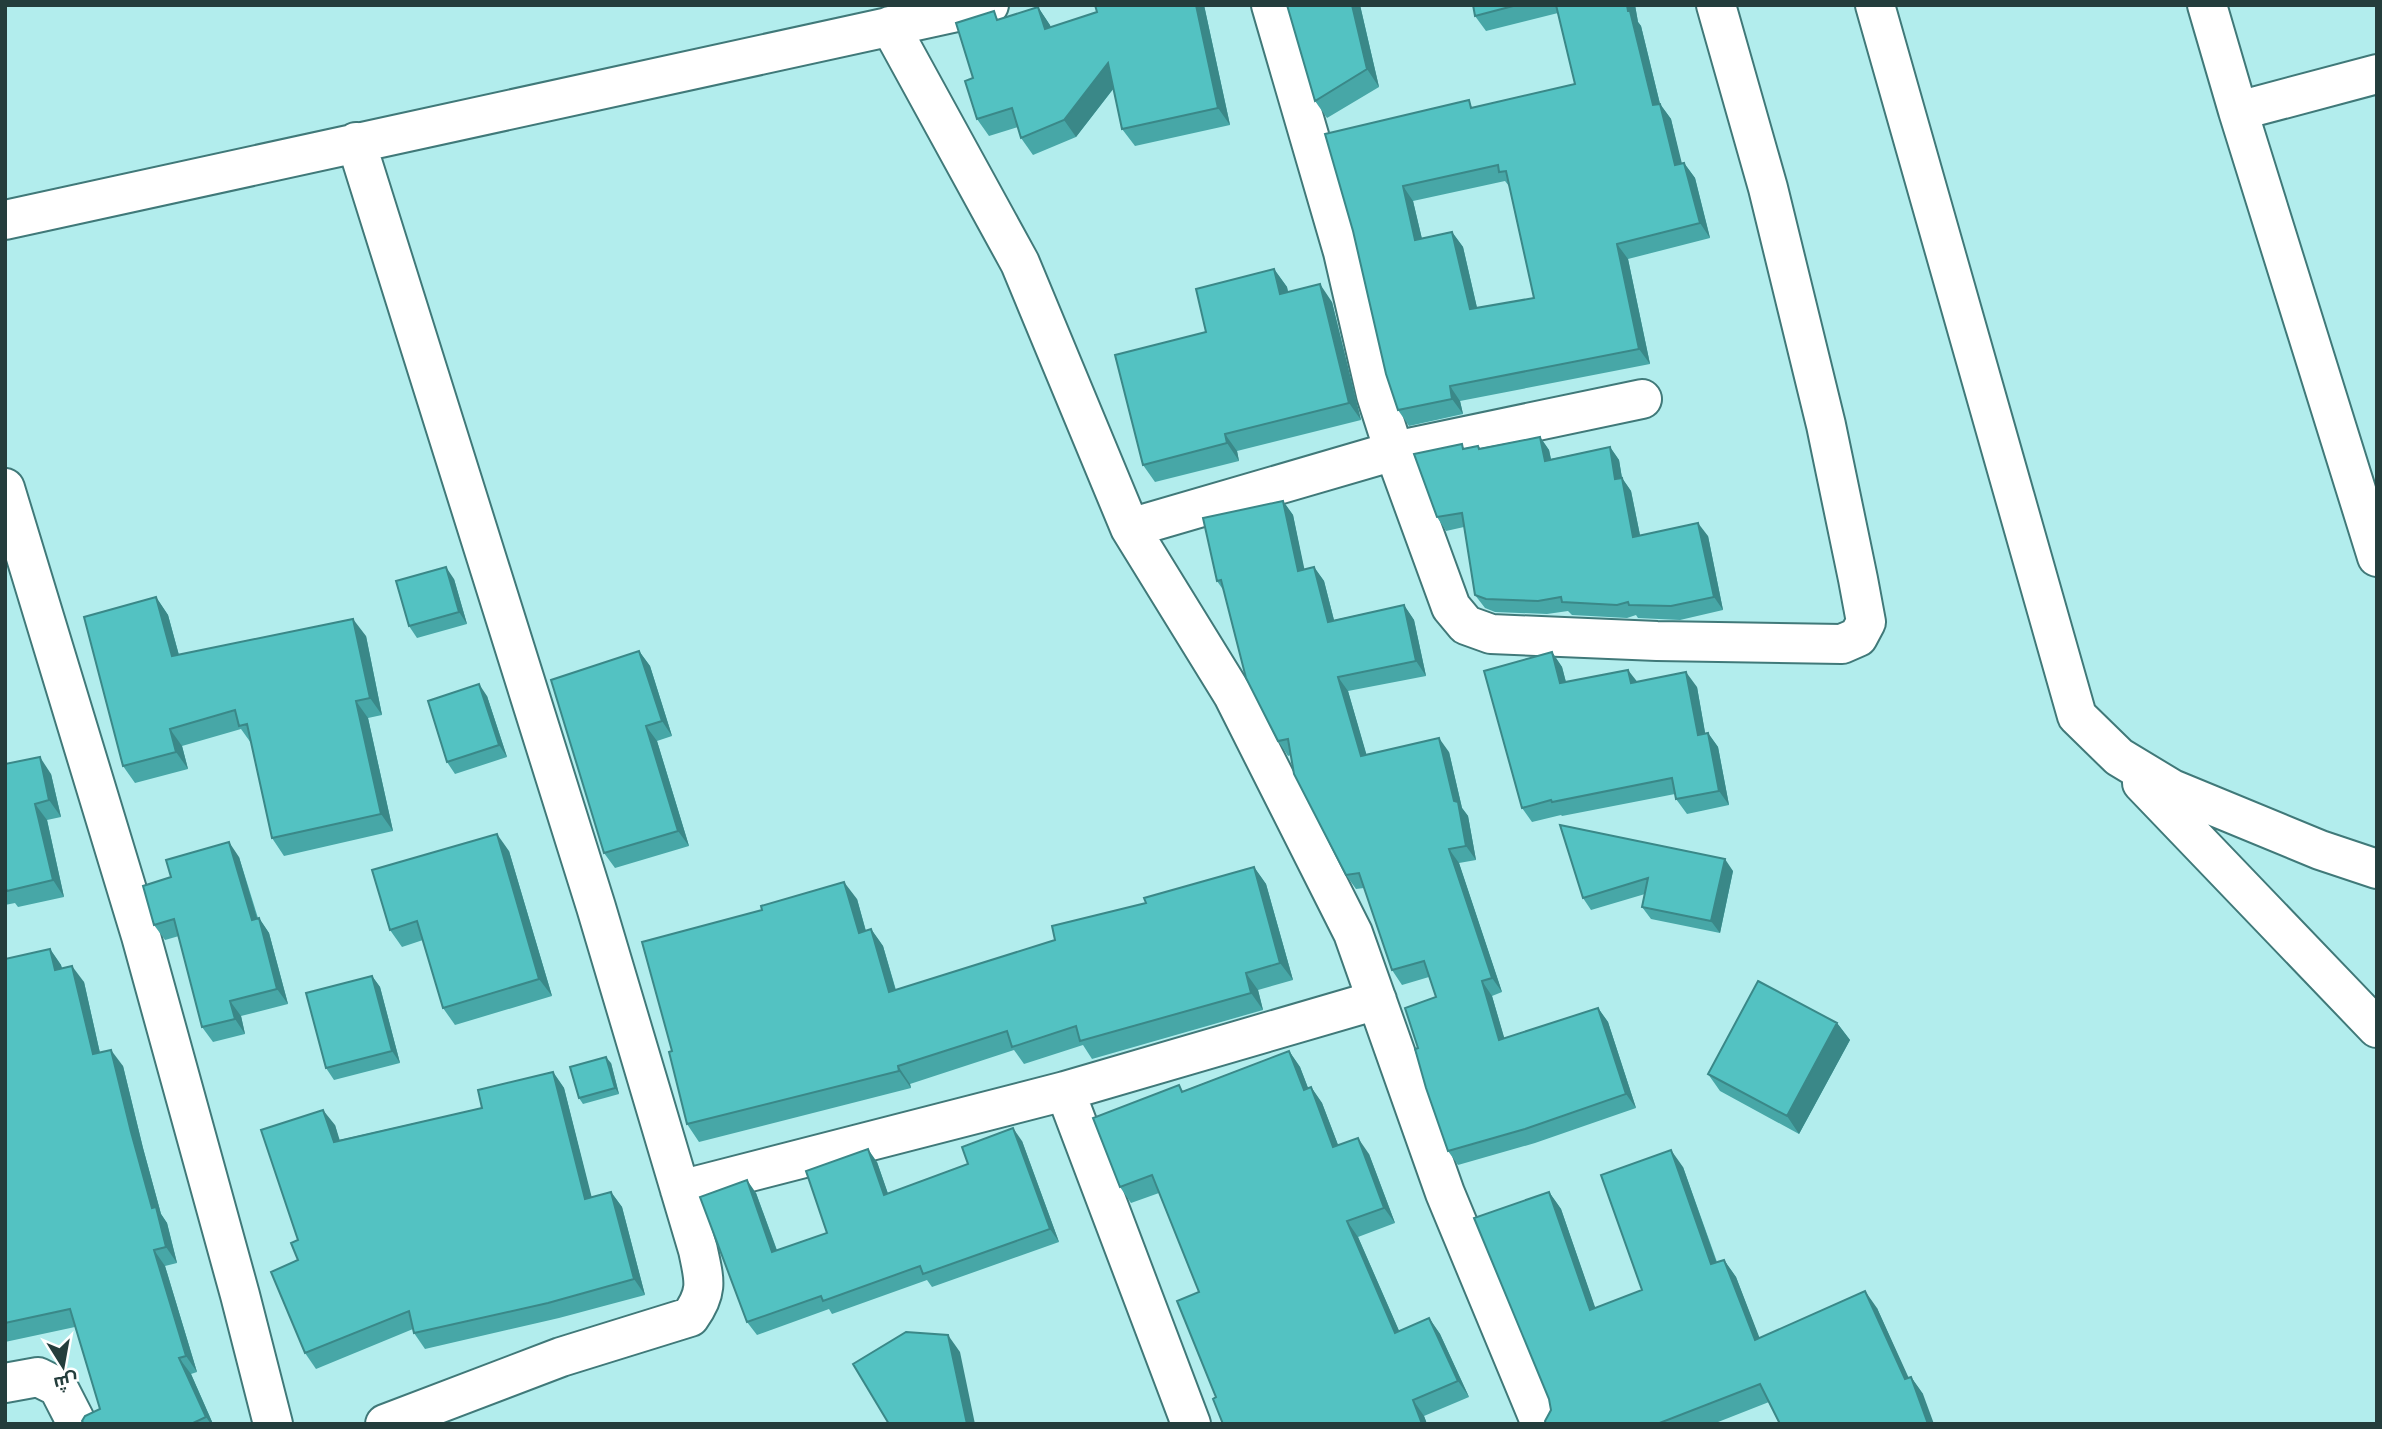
<svg xmlns="http://www.w3.org/2000/svg" width="2382" height="1429" font-family="'Space Grotesk',Cairo,sans-serif">
<style>
.lines{fill:none;stroke-linecap:round;stroke-linejoin:round}
.minor-casing{stroke:#407979;stroke-width:42}
.minor{stroke:#fff;stroke-width:38}
.wall{fill:#47a7a7;fill-rule:evenodd}
.shaded-wall{fill:#3a8888}
.building{fill:#53c2c2;stroke:#3a8888;stroke-width:2;fill-rule:evenodd}
</style>
<rect width="100%" height="100%" fill="#b2eded"/>
<g class="lines">
<defs>
<path id="minor" d="M1271,5L1343,252L1376,395L1394,451L1451,607L1466,625L1491,634L1657,641L1842,644L1858,637L1866,622L1858,579L1826,425L1768,188L1716,5
M1875,5L2077,716L2119,757L2172,789L2320,850L2377,869
M2207,5L2238,111L2377,74
M890,26L1020,263L1130,528L1233,695L1353,933L1445,1193L1541,1424
M2238,111L2377,557
M356,142L596,907L698,1250C704,1279 709,1291 690,1317L561,1357L385,1424
M5,220L989,5
M5,488L141,936L240,1295L273,1424
M1130,528L1394,451L1642,399
M2142,783L2377,1028
M1065,1091L1191,1424
M680,1190L1065,1091L1377,1000
M5,1383L38,1377L58,1387L77,1424"/>
</defs>
<!-- minor casing -->
<use href="#minor" class="minor-casing"/>
<!-- minor -->
<use href="#minor" class="minor"/>
</g>
<!-- wall -->
<path class="wall" d="M1095,5H1204L1230,125L1135,146L1122,129L1114,88L1076,137L1033,155L1021,138L1018,127L989,136L977,119L973,78L1000,20L1038,7L1051,27L1097,12Z
M1360,5L1379,87L1327,118L1315,101Z
M1473,5H1635L1638,22L1641,26L1660,104L1671,119L1681,163H1684L1695,178L1710,238L1628,259L1650,364L1460,401L1463,414L1409,426L1398,410L1353,231L1474,108L1575,84L1558,13L1486,31L1475,16ZM1505,181L1509,186L1534,298L1477,308L1463,247L1452,232L1422,239L1413,201Z
M1274,269L1287,287L1288,292L1332,302L1361,420L1237,451L1239,461L1155,482L1143,465L1206,332Z
M1540,437L1549,450L1551,459L1610,447L1619,460L1622,478L1631,491L1640,535L1708,536L1723,610L1680,620L1638,618L1636,615L1627,618L1572,615L1568,611L1547,614L1495,612L1485,608L1475,595L1464,527L1446,531L1437,517L1465,448L1478,446L1480,448Z
M1283,501L1293,515L1304,570L1314,567L1324,581L1334,620L1404,605L1414,620L1426,676L1348,691L1366,754L1449,752L1462,808L1468,816L1476,860L1459,863L1502,992L1492,996L1504,1038L1598,1008L1608,1022L1636,1108L1535,1143L1458,1165L1448,1151L1418,1048L1436,997L1429,977L1402,985L1392,970L1364,888L1356,889L1346,875L1291,755L1288,756L1278,741L1224,591L1217,581Z
M454,579L467,624L417,638L409,626Z
M156,597L168,615L179,655L366,636L382,715L368,718L393,831L284,856L272,838L251,743L241,729L182,746L188,769L135,783L123,766Z
M639,651L650,666L672,736L657,741L689,846L615,868L604,853Z
M1552,652L1562,667L1566,682H1637L1697,687L1705,733H1708L1718,747L1729,805L1687,814L1676,799L1675,794L1562,816L1561,815L1532,822L1522,808Z
M487,696L507,757L455,774L447,762Z
M5,764L51,774L61,817L47,820L64,897L18,907L15,903L5,905Z
M1560,825L1733,871L1720,933L1651,919L1642,907L1645,894L1591,910L1583,898Z
M509,851L552,996L455,1025L443,1008L423,940L402,947L390,930Z
M239,857L258,918H259L269,933L288,1004L241,1016L245,1034L213,1042L202,1027L179,936L165,940L154,925Z
M1254,867L1266,884L1293,980L1258,990L1263,1010L1092,1059L1083,1045L1024,1064L1014,1050L910,1084L911,1088L699,1142L687,1124L672,1051L762,910L857,899L866,931L871,929L883,946L896,990L1055,940L1146,903Z
M50,949L61,965L62,968L84,982L100,1053L123,1066L143,1148L161,1214L167,1223L177,1263L165,1266L197,1372L191,1374L213,1424H84L100,1409L75,1327L5,1342V959Z
M372,976L380,987L400,1063L334,1080L326,1068Z
M1837,1023L1850,1040L1799,1134L1720,1091L1708,1074Z
M1289,1051L1300,1067L1308,1088L1311,1087L1322,1103L1338,1145L1369,1154L1395,1223L1358,1237L1399,1331L1429,1318L1440,1334L1469,1397L1424,1416L1427,1424H1223L1216,1397L1199,1292L1159,1193L1131,1203L1120,1187L1183,1091Z
M611,1063L619,1094L583,1104L579,1098Z
M553,1072L564,1088L591,1197L611,1192L622,1207L645,1295L559,1318L425,1349L414,1333L413,1329L316,1369L305,1353L298,1240L335,1125L339,1140L482,1108Z
M1022,1141L1059,1242L932,1287L927,1280L832,1314L829,1309L757,1335L747,1322L756,1193L777,1250L827,1233L877,1162L888,1194L968,1164Z
M1683,1167L1717,1262L1724,1260L1736,1277L1759,1338L1877,1308L1908,1378L1911,1377L1923,1394L1769,1402L1713,1424H1546L1551,1410L1549,1192L1561,1209L1595,1308L1642,1290Z"/>
<!-- shaded-wall -->
<path class="shaded-wall" d="M1196,5H1204L1230,125L1218,108Z
M1352,5H1360L1379,87L1367,69Z
M1627,5H1635L1638,22L1641,26L1660,104L1671,119L1686,180L1675,165L1653,105Z
M1038,7L1050,25L1057,46L1045,29Z
M1108,63L1120,80L1076,137L1064,120Z
M1684,163L1695,178L1710,238L1700,223Z
M1403,186L1413,201L1426,256L1415,240Z
M1452,232L1463,247L1481,325L1470,309Z
M1617,244L1628,259L1650,364L1639,349Z
M1274,269L1287,287L1292,311L1280,294Z
M1320,284L1332,302L1361,420L1349,403Z
M1450,386L1460,401L1463,414L1452,399Z
M1225,434L1237,451L1239,461L1227,443Z
M1540,437L1549,450L1554,474L1545,461Z
M1610,447L1619,460L1622,478L1631,491L1643,550L1633,537L1615,479Z
M1283,501L1293,515L1308,586L1298,571Z
M1698,523L1708,536L1723,610L1714,597Z
M446,567L454,579L467,624L459,612Z
M1314,567L1324,581L1338,636L1328,622Z
M156,597L168,615L184,674L172,656Z
M1404,605L1414,620L1426,676L1416,661Z
M353,619L366,636L382,715L370,698Z
M639,651L650,666L672,736L662,721Z
M1552,652L1562,667L1570,698L1560,683Z
M1628,670L1639,684L1631,683Z
M1686,672L1697,687L1708,749L1698,735Z
M1338,677L1348,691L1371,770L1361,756Z
M479,684L487,696L507,757L499,745Z
M356,701L368,718L393,831L381,814Z
M646,726L657,741L689,846L678,831Z
M170,729L182,746L188,769L176,752Z
M1708,733L1718,747L1729,805L1719,791Z
M1439,738L1449,752L1462,808L1468,816L1476,860L1466,846L1454,801Z
M40,757L51,774L61,817L49,800Z
M35,804L47,820L64,897L53,880Z
M497,834L509,851L552,996L539,979Z
M229,842L239,857L262,935L252,920Z
M1449,849L1459,863L1502,992L1492,978Z
M1725,859L1733,871L1720,933L1711,921Z
M1254,867L1266,884L1293,980L1280,963Z
M844,882L857,899L871,950L859,933Z
M259,918L269,933L288,1004L277,989Z
M871,929L883,946L901,1009L889,992Z
M50,949L61,965L66,986L55,970Z
M72,966L84,982L104,1071L93,1054Z
M1246,973L1258,990L1263,1010L1251,993Z
M372,976L380,987L400,1063L392,1051Z
M1482,981L1492,996L1509,1054L1499,1040Z
M230,1001L241,1016L245,1034L235,1019Z
M1598,1008L1608,1022L1636,1108L1626,1094Z
M1837,1023L1850,1040L1799,1134L1787,1116Z
M111,1050L123,1066L143,1148L161,1214L167,1223L177,1263L166,1247L152,1208L131,1132Z
M1289,1051L1300,1067L1315,1106L1304,1090Z
M606,1057L611,1063L619,1094L615,1088Z
M898,1066L910,1084L911,1088L899,1071Z
M553,1072L564,1088L596,1214L585,1199Z
M1311,1087L1322,1103L1345,1163L1333,1147Z
M323,1110L335,1125L345,1157L334,1142Z
M1013,1128L1022,1141L1059,1242L1050,1229Z
M1358,1138L1369,1154L1395,1223L1384,1208Z
M868,1149L877,1162L893,1208L884,1195Z
M1671,1150L1683,1167L1723,1281L1711,1264Z
M747,1180L756,1193L782,1265L772,1252Z
M611,1192L622,1207L645,1295L634,1279Z
M1549,1192L1561,1209L1602,1327L1590,1310Z
M1347,1221L1358,1237L1407,1349L1395,1333Z
M154,1250L165,1266L197,1372L186,1356Z
M1724,1260L1736,1277L1767,1357L1755,1340Z
M1865,1291L1877,1308L1917,1396L1905,1379Z
M1429,1318L1440,1334L1469,1397L1458,1381Z
M948,1335L960,1352L975,1424H967Z
M179,1358L191,1374L213,1424H211L206,1417Z
M1911,1377L1923,1394L1934,1424H1928Z
M1413,1400L1424,1416L1427,1424H1422Z"/>
<!-- building -->
<path class="building" d="M1095,5H1196L1218,108L1122,129L1108,63L1064,120L1021,138L1012,108L977,119L965,81L973,78L956,23L994,11L997,20L1038,7L1045,29L1097,12Z
M1287,5H1352L1367,69L1315,101Z
M1473,5H1517L1475,16Z
M1556,5H1627L1628,11H1630L1653,105L1660,104L1675,165L1684,163L1700,223L1617,244L1639,349L1450,386L1452,399L1398,410L1386,374L1353,231L1325,134L1469,100L1471,108L1575,84ZM1498,165L1499,172L1506,171L1534,298L1470,309L1452,232L1415,240L1403,186Z
M1274,269L1280,294L1320,284L1349,403L1225,434L1227,443L1143,465L1115,355L1206,332L1196,289Z
M1540,437L1545,461L1610,447L1615,479L1622,478L1633,537L1698,523L1714,597L1671,606L1629,605L1628,602L1617,605L1562,602L1561,597L1538,601L1486,599L1475,595L1462,513L1437,517L1414,454L1462,444L1463,449L1478,446L1479,449Z
M1283,501L1298,571L1314,567L1328,622L1404,605L1416,661L1338,677L1361,756L1439,738L1454,801L1458,802L1466,846L1449,849L1492,978L1482,981L1499,1040L1598,1008L1626,1094L1525,1129L1448,1151L1426,1088L1415,1049L1418,1048L1405,1008L1436,997L1424,961L1392,970L1359,873L1346,875L1294,774L1288,739L1278,741L1246,678L1221,580L1217,581L1203,518Z
M446,567L459,612L409,626L396,581Z
M156,597L172,656L353,619L370,698L356,701L381,814L272,838L247,724L239,726L235,710L170,729L176,752L123,766L84,617Z
M639,651L662,721L646,726L678,831L604,853L551,680Z
M1552,652L1560,683L1628,670L1631,683L1686,672L1698,735L1708,733L1719,791L1676,799L1672,778L1552,802L1551,800L1522,808L1484,671Z
M479,684L499,745L447,762L428,701Z
M40,757L49,800L35,804L53,880L7,891L5,886V764Z
M1560,825L1725,859L1711,921L1642,907L1648,878L1583,898Z
M497,834L539,979L443,1008L417,921L390,930L372,870Z
M229,842L252,920L259,918L277,989L230,1001L235,1019L202,1027L174,919L154,925L143,886L171,877L166,860Z
M1254,867L1280,963L1246,973L1251,993L1080,1041L1076,1026L1012,1047L1007,1031L898,1066L899,1071L687,1124L669,1052L672,1051L642,942L762,910L761,906L844,882L859,933L871,929L889,992L1055,940L1052,926L1146,903L1144,898Z
M50,949L55,970L72,966L93,1054L111,1050L131,1132L152,1208L156,1207L166,1247L154,1250L186,1356L179,1358L206,1417L191,1424H84L82,1421L85,1416L100,1409L70,1309L5,1323V959Z
M372,976L392,1051L326,1068L306,993Z
M1758,981L1837,1023L1787,1116L1708,1074Z
M1289,1051L1304,1090L1311,1087L1333,1147L1358,1138L1384,1208L1347,1221L1395,1333L1429,1318L1458,1381L1413,1400L1422,1424H1223L1213,1399L1216,1397L1177,1301L1199,1292L1152,1175L1120,1187L1093,1118L1179,1085L1182,1092Z
M606,1057L615,1088L579,1098L570,1067Z
M553,1072L585,1199L611,1192L634,1279L548,1303L414,1333L409,1311L305,1353L271,1272L298,1260L291,1243L298,1240L261,1130L323,1110L334,1142L482,1108L478,1090Z
M1013,1128L1050,1229L923,1274L920,1266L823,1301L821,1296L747,1322L700,1197L747,1180L772,1252L827,1233L806,1171L868,1149L884,1195L968,1164L962,1147Z
M1671,1150L1711,1264L1724,1260L1755,1340L1865,1291L1905,1379L1911,1377L1928,1424H1780L1760,1384L1657,1424H1546L1545,1421L1551,1410L1549,1399L1474,1218L1549,1192L1590,1310L1642,1290L1601,1175Z
M906,1332L948,1335L967,1424H889L853,1364Z"/>
<!-- border -->
<rect width="2382" height="1429" fill="none" stroke="#243d3c" stroke-width="14"/>
<!-- north arrow -->
<g transform="translate(63 1366) rotate(169)" stroke="#ffffff" stroke-width="5" paint-order="stroke">
<path d="M0-5L12 26L0 18L-12 26Z" fill="#243d3c"/>
<text y="-10" font-size="19" font-weight="bold" text-anchor="middle" fill="#243d3c">ش</text>
</g>
</svg>
